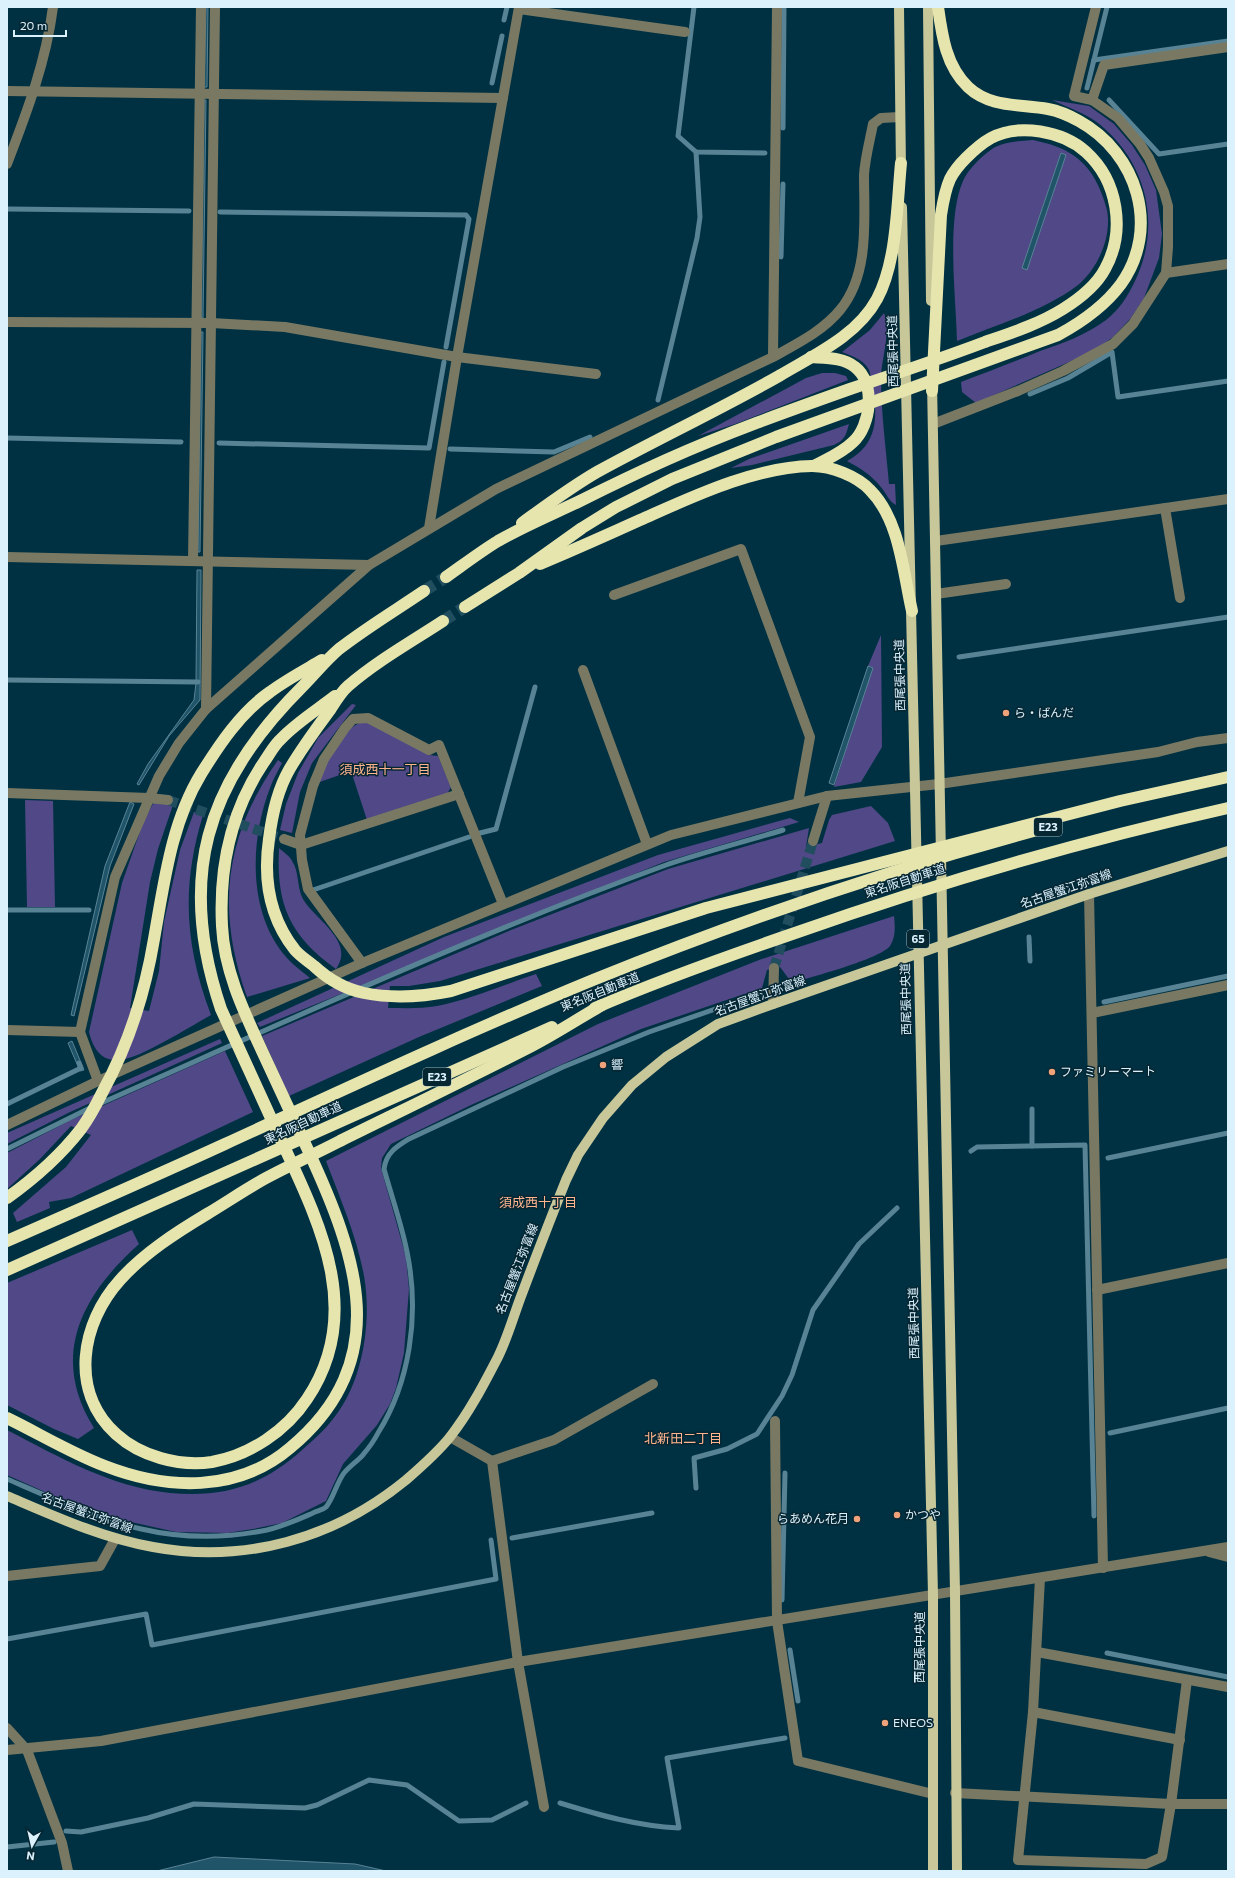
<svg xmlns="http://www.w3.org/2000/svg" width="1235" height="1878" font-family="Commissioner,'Noto Sans JP',sans-serif">
  <style>
    .green { fill: #504887 }
    .water { fill: #205469; stroke: #588395 }
    .lines { fill: none; stroke-linecap: round; stroke-linejoin: round }
    .stream { stroke: #588395; stroke-width: 5 }
    .minor-tunnel { stroke: #214e5e; stroke-width: 10; stroke-dasharray: 10 5; stroke-linecap: butt }
    .highway-tunnel { stroke: #214e5e; stroke-width: 12; stroke-dasharray: 12 6; stroke-linecap: butt }
    .minor { stroke: #797963; stroke-width: 10 }
    .major { stroke: #c7c799; stroke-width: 10 }
    .highway { stroke: #e6e5ae; stroke-width: 12 }
    .poi-dot { fill: #f0a27a; stroke: #062632; stroke-width: 1.5 }
    .labels { text-anchor: middle; stroke-width: 3; stroke-linejoin: round; paint-order: stroke }
    .shield { fill: #062632; stroke: #9bb5c0; stroke-width: 1 }
    .shield-label { font-size: 11px; font-weight: bold; fill: #dbf2fd }
    .street-label { font-size: 12px; fill: #dbf2fd; stroke: #062632 }
    .poi-label { font-size: 12px; fill: #dbf2fd; stroke: #062632; text-anchor: start }
    .neighbourhood-label { font-size: 13px; fill: #ffb58f; stroke: #062632 }
  </style>
  <rect width="100%" height="100%" fill="#003142"/>
  <!-- green -->
  <g class="green">
    <path d="M1052,100L1089,106L1114,124L1132,145L1145,165L1156,190L1162,234L1159,258L1144,298L1131,318L1113,337L1094,351L976,403L962,392L961,382C987,372 1014,362 1040,351C1063,343 1086,335 1106,320C1119,310 1128,296 1135,281C1162,225 1147,162 1098,123C1085,113 1067,107 1052,100Z"/>
    <path d="M1033,140C1067,147 1088,159 1101,192C1104,200 1108,210 1108,219C1109,243 1096,270 1078,285C1044,311 996,325 957,341C956,298 946,219 963,181C968,169 982,156 992,149C1003,142 1020,141 1033,140Z"/>
    <path d="M884,313C891,333 882,356 881,377C881,413 886,448 889,484H895L896,505C888,501 886,492 880,486C871,475 860,468 847,461C877,445 878,419 873,389C871,383 871,373 868,368C862,359 852,356 842,352L870,330Z"/>
    <polygon points="822,373 835,373 846,376 848,380 735,424 698,436 806,378"/>
    <path d="M849,424C846,435 845,440 834,445L752,465L731,468L749,459Z"/>
    <polygon points="881,635 882,747 861,782 834,787 872,668 868,666"/>
    <polygon points="352,704 356,705 312,763 300,792 292,833 280,830 286,804 298,773 318,738"/>
    <path d="M360,723H369L429,755L438,756L451,787L447,794L367,820L351,771L317,783C326,765 340,730 360,723Z"/>
    <path d="M278,760L282,763C278,771 273,779 270,788C250,840 247,913 287,958C294,966 303,972 310,978L247,997C216,910 224,837 278,760Z"/>
    <polygon points="25,800 53,801 55,907 27,907"/>
    <path d="M154,802L173,805L158,849L150,882L130,1008L149,1011L159,971L164,922L180,850L194,812L203,815C181,887 185,946 211,1015C191,1026 139,1059 120,1060C101,1062 93,1048 89,1032L122,883L144,820Z"/>
    <path d="M871,806L888,823L895,841L440,981L409,986H390L388,1008C404,1008 421,1009 437,1006C471,999 503,985 536,974L542,986L419,1037L289,1096L262,1036L511,930L668,869L809,828L806,847L822,843L829,820L832,815Z"/>
    <polygon points="790,818 799,822 664,862 260,1027 257,1023 444,937 658,855"/>
    <path d="M279,848C283,852 290,856 292,861C299,871 297,886 302,897C311,917 357,941 336,969C290,936 276,905 279,848Z"/>
    <path d="M894,916C895,926 896,937 890,946C880,959 811,977 792,983L780,967L767,970L762,988L641,1029L471,1105L391,1144L382,1158L381,1168L406,1257L409,1289L404,1353L396,1388L390,1404L377,1425L343,1464L326,1501L282,1523L253,1529L227,1533L176,1532L113,1518L83,1509L7,1475V1430C59,1457 111,1487 170,1493C223,1498 262,1486 302,1450C313,1440 324,1431 333,1419C363,1382 372,1322 364,1276C357,1237 340,1198 326,1161L598,1024L759,960Z"/>
    <polygon points="220,1039 222,1043 68,1113 7,1144 7,1133"/>
    <polygon points="225,1051 253,1112 71,1198 49,1202 50,1208 17,1222 13,1213 66,1167 91,1135 71,1126 40,1159 7,1189 7,1153 71,1120"/>
    <path d="M132,1230L139,1244C82,1295 49,1356 94,1428L78,1439L54,1429L7,1405V1283Z"/>
  </g>
  <!-- water -->
  <g class="water">
    <polygon points="206,7 208,7 207,87 204,87"/>
    <polygon points="204,100 206,100 203,318 201,318"/>
    <polygon points="1061,153 1066,155 1027,270 1022,268"/>
    <polygon points="201,332 203,332 200,552 198,552"/>
    <polygon points="197,570 201,570 200,700 169,736 139,785 137,784 148,764 194,700 196,683"/>
    <polygon points="868,666 873,668 834,785 829,783"/>
    <polygon points="130,802 134,804 110,866 74,1016 71,1015 105,866"/>
    <polygon points="72,1041 84,1070 80,1071 68,1043"/>
    <polygon points="214,1857 355,1864 386,1871 157,1871"/>
  </g>
  <g class="lines">
    <!-- stream -->
    <g class="stream">
      <polyline points="694,7 678,136 696,152 765,153"/>
      <polyline points="504,20 507,7"/>
      <polyline points="1094,60 1228,41"/>
      <polyline points="492,83 502,36"/>
      <polyline points="1087,88 1107,7"/>
      <polyline points="1109,100 1159,154 1228,144"/>
      <polyline points="783,128 784,7"/>
      <polyline points="7,209 189,211"/>
      <polyline points="220,212 466,215 469,219 446,347"/>
      <polyline points="781,257 783,184"/>
      <polyline points="1030,394 1068,378 1112,352 1118,397 1228,381"/>
      <polyline points="658,400 697,238 700,217 696,152"/>
      <polyline points="7,438 181,442"/>
      <polyline points="219,443 429,448 444,362"/>
      <polyline points="450,449 554,452 590,437"/>
      <polyline points="959,657 1228,617"/>
      <polyline points="7,680 198,682"/>
      <polyline points="480,833 496,829 535,687"/>
      <polyline points="313,890 469,837"/>
      <polyline points="7,910 89,910"/>
      <polyline points="1029,937 1030,961"/>
      <polyline points="1104,1002 1228,976"/>
      <polyline points="7,1104 79,1069 81,1068 79,1063"/>
      <path d="M99,1104C287,1021 473,935 666,865C704,852 744,842 783,830"/>
      <polyline points="1032,1146 1032,1109"/>
      <polyline points="7,1149 92,1107"/>
      <polyline points="971,1151 977,1147 1085,1145 1094,1516"/>
      <polyline points="1108,1158 1228,1133"/>
      <polyline points="1110,1433 1228,1408"/>
      <path d="M7,1479C98,1518 165,1551 267,1530C284,1526 297,1520 313,1513C316,1511 323,1510 326,1507C333,1499 337,1482 344,1473C349,1467 356,1462 362,1456C368,1449 374,1441 378,1433C410,1382 419,1316 408,1257C403,1228 392,1198 384,1169C386,1153 396,1147 409,1139L563,1067L649,1032L724,1006"/>
      <polyline points="696,1488 694,1458 727,1449 757,1434 782,1396 792,1375 813,1310 859,1244 897,1208"/>
      <polyline points="512,1538 652,1513"/>
      <polyline points="782,1600 785,1473"/>
      <polyline points="7,1639 146,1614 152,1645 496,1579 491,1540"/>
      <polyline points="790,1650 798,1701"/>
      <polyline points="1107,1653 1228,1677"/>
      <path d="M560,1803C599,1815 637,1826 679,1828L667,1758L785,1738"/>
      <polyline points="66,1831 81,1832 148,1818 194,1804 305,1808 317,1805 369,1780 407,1785 459,1821 492,1820 526,1803"/>
      <polyline points="7,1847 54,1842"/>
    </g>
    <!-- minor-tunnel -->
    <g class="minor-tunnel">
      <polyline points="168,800 284,839"/>
      <polyline points="774,968 813,841"/>
    </g>
    <!-- highway-tunnel -->
    <g class="highway-tunnel">
      <polyline points="424,591 446,577"/>
      <polyline points="443,621 465,607"/>
    </g>
    <!-- minor -->
    <g class="minor">
      <polyline points="519,9 685,32"/>
      <polyline points="7,91 503,98"/>
      <polyline points="1092,100 1104,65 1228,47"/>
      <path d="M7,164C27,112 46,62 53,7"/>
      <polyline points="1166,273 1228,264"/>
      <polyline points="7,322 211,323 285,327 457,357 596,374"/>
      <polyline points="773,357 777,7"/>
      <polyline points="933,424 1018,391 1063,371 1113,344 1133,324 1166,273 1168,247 1168,206 1164,192 1149,158 1140,144 1118,118 1092,100 1074,96 1096,7"/>
      <polyline points="1165,508 1180,598"/>
      <polyline points="429,528 457,357 519,7"/>
      <polyline points="936,541 1228,499"/>
      <polyline points="7,557 369,565"/>
      <polyline points="193,561 201,7"/>
      <polyline points="936,594 1006,584"/>
      <polyline points="614,595 741,549 810,737 798,803"/>
      <polyline points="583,670 647,844"/>
      <path d="M206,709L369,565L496,489L773,357C796,344 823,331 840,310C870,274 864,219 864,175C865,158 870,140 873,124L881,118L900,117"/>
      <polyline points="7,793 149,798 168,800"/>
      <polyline points="284,839 301,845 459,794"/>
      <polyline points="813,841 827,796"/>
      <polyline points="1089,894 1103,1568"/>
      <polyline points="362,963 308,889 302,860 300,835 313,786 324,759 345,728 353,719 368,718 429,750 439,745 503,904"/>
      <polyline points="773,1004 774,968"/>
      <polyline points="1092,1013 1228,985"/>
      <polyline points="7,1030 80,1032 98,1081"/>
      <polyline points="80,1032 115,877 159,776 179,743 206,709 215,7"/>
      <polyline points="7,1125 98,1081 362,963 671,835 827,796 939,784 1158,752 1197,742 1228,738"/>
      <polyline points="1097,1290 1228,1263"/>
      <polyline points="775,1421 777,1621 798,1761 933,1794"/>
      <polyline points="450,1437 492,1461 518,1662 544,1807"/>
      <polyline points="492,1461 554,1440 653,1384"/>
      <polyline points="1209,1552 1228,1557"/>
      <polyline points="7,1576 100,1566 115,1539"/>
      <polyline points="1040,1578 1033,1712 1018,1860 1146,1864 1162,1857 1171,1804 1187,1680"/>
      <polyline points="1037,1652 1228,1687"/>
      <polyline points="1033,1712 1180,1740"/>
      <polyline points="7,1728 27,1750 62,1843 68,1871"/>
      <polyline points="7,1750 101,1741 518,1662 1228,1547"/>
      <polyline points="955,1793 1171,1804 1228,1804"/>
    </g>
    <!-- major -->
    <g class="major">
      <polyline points="899,7 901,169"/>
      <polyline points="928,7 931,301"/>
      <polyline points="902,207 933,1595 933,1871"/>
      <polyline points="932,383 955,1592 957,1871"/>
      <path d="M7,1496C54,1516 102,1538 153,1547C244,1564 334,1539 406,1480C421,1467 438,1452 450,1437C469,1413 484,1384 498,1357C507,1339 513,1318 520,1299C535,1259 550,1220 566,1180L578,1155L603,1118L632,1085L666,1057L718,1024L773,1004L1089,894L1228,851"/>
    </g>
    <!-- highway -->
    <g class="highway">
      <path d="M811,357C825,358 843,357 855,367C876,383 871,426 853,442C842,453 827,459 814,466"/>
      <path d="M522,523C547,505 571,487 597,472C657,439 719,410 779,376C814,355 857,336 877,299C897,262 897,204 901,163"/>
      <path d="M540,564C573,550 607,535 640,520C692,497 754,467 812,466C831,466 857,476 870,490C900,520 903,572 912,611"/>
      <path d="M446,577C463,565 480,552 498,541C524,526 553,514 580,501C608,487 637,473 666,460C726,433 788,411 850,389C895,374 940,359 985,342C1011,333 1039,324 1063,309C1079,299 1096,286 1105,269C1126,231 1118,181 1086,152C1063,131 1019,123 991,138C982,143 974,150 966,158C960,164 954,171 950,179C945,190 943,202 941,215L932,391"/>
      <path d="M424,591C396,610 366,628 339,649C326,660 314,675 301,688C205,784 177,879 221,1009C241,1053 261,1097 281,1140C320,1224 365,1313 307,1399C286,1431 250,1455 212,1462C179,1467 140,1456 116,1434C69,1391 81,1323 120,1280C144,1253 177,1232 207,1214C227,1202 246,1189 266,1178C290,1165 315,1154 340,1141C403,1110 467,1079 530,1047C555,1034 578,1019 602,1005"/>
      <path d="M465,607L519,573L582,528L616,507L672,479L776,437L1058,335C1082,322 1104,307 1121,284C1161,228 1137,153 1079,121C1070,116 1059,111 1048,109C1021,104 990,108 968,87C946,66 942,36 938,7"/>
      <path d="M443,621C411,642 377,661 348,686C341,692 335,702 330,710C316,729 301,749 289,770C277,791 272,815 269,839C263,880 269,917 295,950C300,956 308,961 314,966C328,979 345,989 364,993C394,999 421,997 451,991L706,908L1120,801L1228,777"/>
      <path d="M595,1008C660,980 728,956 795,933C937,883 1081,841 1228,808"/>
      <path d="M7,1198C35,1178 60,1156 81,1129C89,1118 96,1105 102,1093C129,1044 145,993 154,939C164,884 171,823 201,774C219,745 241,712 270,692C286,680 305,670 322,660"/>
      <path d="M7,1241C80,1209 153,1177 225,1144C347,1088 469,1031 593,980C744,919 899,866 1056,825"/>
      <polyline points="7,1270 552,1027"/>
      <path d="M7,1418C40,1434 71,1453 105,1466C167,1490 237,1493 290,1448C395,1361 357,1256 308,1150C293,1117 277,1084 262,1051C244,1012 224,970 222,926C219,867 231,811 264,762C269,755 274,745 281,739C296,723 317,710 335,696"/>
    </g>
  </g>
  <!-- markers -->
  <g class="poi-dot">
    <circle cx="1006" cy="713" r="4"/>
    <circle cx="603" cy="1065" r="4"/>
    <circle cx="1052" cy="1072" r="4"/>
    <circle cx="897" cy="1515" r="4"/>
    <circle cx="857" cy="1519" r="4"/>
    <circle cx="885" cy="1723" r="4"/>
  </g>
  <g class="labels">
    <!-- shield labels -->
    <g class="shield">
      <rect x="1034" y="818" width="28" height="18" rx="3"/>
      <rect x="907" y="930" width="22" height="18" rx="3"/>
      <rect x="423" y="1068" width="28" height="18" rx="3"/>
    </g>
    <g class="shield-label">
      <text x="1048" y="831">E23</text>
      <text x="918" y="943">65</text>
      <text x="437" y="1081">E23</text>
    </g>
    <!-- street labels -->
    <g class="street-label">
      <text transform="translate(893 351) rotate(-91)" y="4">西尾張中央道</text>
      <text transform="translate(900 675) rotate(-91)" y="4">西尾張中央道</text>
      <text transform="translate(905 881) rotate(-18)" y="4">東名阪自動車道</text>
      <text transform="translate(1066 889) rotate(-19)" y="4">名古屋蟹江弥富線</text>
      <text transform="translate(600 992) rotate(-22)" y="4">東名阪自動車道</text>
      <text transform="translate(760 996) rotate(-20)" y="4">名古屋蟹江弥富線</text>
      <text transform="translate(906 999) rotate(-91)" y="4">西尾張中央道</text>
      <text transform="translate(303 1123) rotate(-25)" y="4">東名阪自動車道</text>
      <text transform="translate(517 1269) rotate(-69)" y="4">名古屋蟹江弥富線</text>
      <text transform="translate(914 1323) rotate(-91)" y="4">西尾張中央道</text>
      <text transform="translate(87 1513) rotate(20)" y="4">名古屋蟹江弥富線</text>
      <text transform="translate(920 1647) rotate(-90)" y="4">西尾張中央道</text>
    </g>
    <!-- poi labels -->
    <g class="poi-label">
      <text x="1014" y="717">ら・ばんだ</text>
      <text x="611" y="1069">響</text>
      <text x="1060" y="1076">ファミリーマート</text>
      <text x="905" y="1519">かつや</text>
      <text x="849" y="1523" text-anchor="end">らあめん花月</text>
      <text x="893" y="1727">ENEOS</text>
    </g>
    <!-- neighbourhood labels -->
    <g class="neighbourhood-label">
      <text x="385" y="774">須成西十一丁目</text>
      <text x="538" y="1207">須成西十丁目</text>
      <text x="683" y="1443">北新田二丁目</text>
    </g>
  </g>
  <!-- border -->
  <rect width="1235" height="1878" fill="none" stroke="#dbf2fd" stroke-width="16"/>
  <!-- north arrow -->
  <g transform="translate(32 1846) rotate(188)" stroke="#062632" stroke-width="3" paint-order="stroke">
  <path d="M0-3L7 15L0 10L-7 15Z" fill="#dbf2fd"/>
  <text y="-6" font-size="11" font-weight="bold" text-anchor="middle" fill="#dbf2fd">N</text>
  </g>
  <!-- scale -->
  <path d="M14 30v6h52v-6" fill="none" stroke="#dbf2fd" stroke-width="2"/>
  <text x="20" y="30" font-size="12" fill="#dbf2fd" stroke="#062632" stroke-width="3" paint-order="stroke">20 m</text>
</svg>
